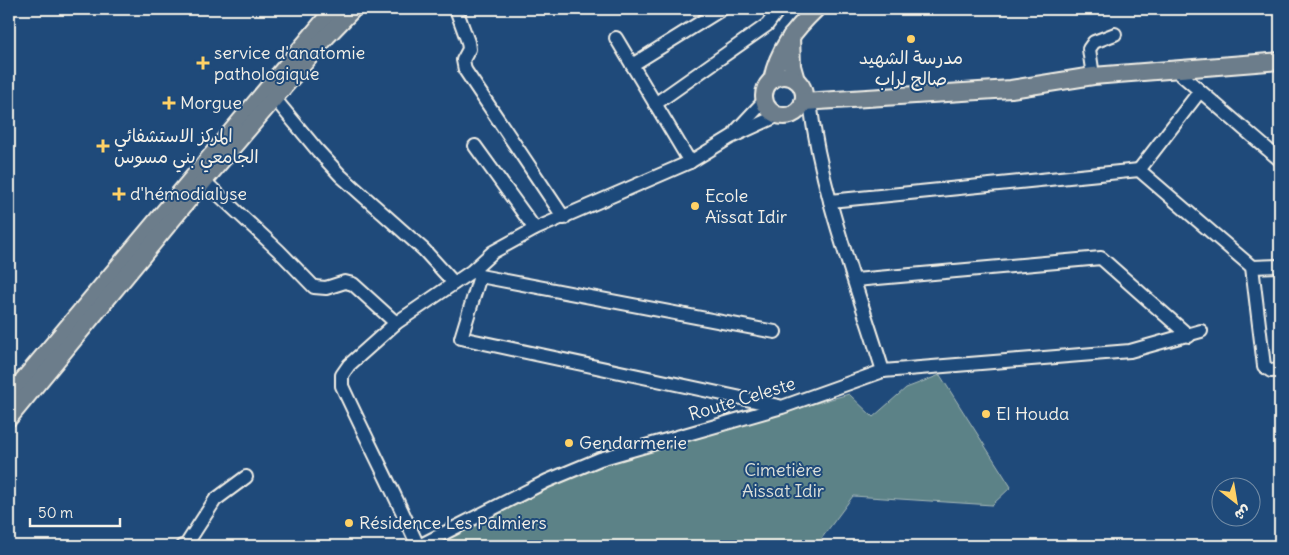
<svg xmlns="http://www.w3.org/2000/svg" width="1289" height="555" font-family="Delius,'Playpen Sans Arabic',sans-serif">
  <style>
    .green { fill: #5c8287; stroke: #a8bab8 }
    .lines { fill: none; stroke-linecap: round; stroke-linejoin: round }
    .minor-casing { stroke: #f4f1e8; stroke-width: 16 }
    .major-casing { stroke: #f4f1e8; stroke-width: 20 }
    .minor { stroke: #1f4a7a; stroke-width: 12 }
    .major { stroke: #6c7d8b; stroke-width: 16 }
    .poi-dot { fill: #ffd166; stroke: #1f4a7a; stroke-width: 2 }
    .labels { text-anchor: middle; stroke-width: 4; stroke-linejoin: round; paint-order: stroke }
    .poi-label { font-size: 18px; fill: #f4f1e8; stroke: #1f4a7a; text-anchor: start }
    .street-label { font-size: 18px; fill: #f4f1e8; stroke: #1f4a7a }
    .park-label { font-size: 18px; fill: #dde0d9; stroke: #1f4a7a }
  </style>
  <rect width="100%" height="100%" fill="#1f4a7a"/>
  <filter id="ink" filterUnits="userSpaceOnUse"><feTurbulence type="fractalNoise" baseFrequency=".02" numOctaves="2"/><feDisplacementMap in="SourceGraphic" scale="10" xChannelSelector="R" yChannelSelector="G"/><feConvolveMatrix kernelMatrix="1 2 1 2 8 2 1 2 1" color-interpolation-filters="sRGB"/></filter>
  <g filter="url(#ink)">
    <!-- green -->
    <polygon class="green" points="940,375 1011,487 992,505 853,496 816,546 453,546 448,537 597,464 849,394 873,417 906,388"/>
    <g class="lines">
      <!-- minor casing -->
      <g class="minor-casing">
        <g id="minor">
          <polyline points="456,9 468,42 469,49 463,60 465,70 564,218"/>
          <polyline points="616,38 690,162"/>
          <polyline points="632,65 722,9"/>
          <polyline points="1177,71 1280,160"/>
          <polyline points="1093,76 1089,49 1094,42 1115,34"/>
          <polyline points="275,99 318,151 341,176 424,250 454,283"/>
          <path d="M810,102C821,194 856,283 883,371"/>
          <polyline points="655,104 767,25 779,9"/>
          <polyline points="736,131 765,100"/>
          <polyline points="475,146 535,229"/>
          <polyline points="1139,170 1200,91"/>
          <polyline points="204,181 279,251 314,287 326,288 345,282 353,284 396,323"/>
          <polyline points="830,201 1139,170 1252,267 1264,366 1271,371 1280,370"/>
          <polyline points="1252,267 1280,266"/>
          <polyline points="474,272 480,276 775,332"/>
          <polyline points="480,276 461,338 779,406"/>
          <polyline points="855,280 1101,258 1189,336"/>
          <polyline points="182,546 186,545 215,500 246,477"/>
          <path d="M418,546C394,492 367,440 342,386V375L349,365L396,323L472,271L493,252L535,229L690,162L731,137L779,115"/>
          <polyline points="419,546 547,481 600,459 782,407 883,371 1130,351 1201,331"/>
        </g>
      </g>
      <!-- major casing -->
      <g class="major-casing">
        <g id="major">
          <polyline points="791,36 792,66 796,80"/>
          <circle cx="784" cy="96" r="20"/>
          <path d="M772,80C778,50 794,30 816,9"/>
          <polyline points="803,102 1011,89 1093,76 1280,61"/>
          <polyline points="9,397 334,9"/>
          <polyline points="9,418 204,181 327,36 353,9"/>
        </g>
      </g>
      <!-- minor -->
      <use href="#minor" class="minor"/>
      <!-- major -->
      <use href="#major" class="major"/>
    </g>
  </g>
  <!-- markers -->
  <g class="poi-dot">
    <circle cx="911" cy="39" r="5"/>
    <path d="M200.5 55.5h5v5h5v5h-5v5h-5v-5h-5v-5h5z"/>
    <path d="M166.5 95.5h5v5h5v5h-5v5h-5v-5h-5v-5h5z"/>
    <path d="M100.5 138.5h5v5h5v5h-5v5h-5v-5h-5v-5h5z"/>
    <path d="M116.5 186.5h5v5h5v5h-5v5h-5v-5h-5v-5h5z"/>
    <circle cx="695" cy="206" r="5"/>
    <circle cx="986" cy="414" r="5"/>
    <circle cx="569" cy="443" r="5"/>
    <circle cx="349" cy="523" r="5"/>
  </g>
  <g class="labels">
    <!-- poi labels -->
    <g class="poi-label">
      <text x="214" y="59">service d'anatomie<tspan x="214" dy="21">pathologique</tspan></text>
      <text x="911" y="64" text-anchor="middle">مدرسة الشهيد<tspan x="911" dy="21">صالح لراب</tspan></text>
      <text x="180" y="109">Morgue</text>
      <text x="114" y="142">المركز الاستشفائي<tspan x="114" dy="21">الجامعي بني مسوس</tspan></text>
      <text x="130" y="200">d'hémodialyse</text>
      <text x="705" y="202">Ecole<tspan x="705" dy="21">Aïssat Idir</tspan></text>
      <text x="996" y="420">El Houda</text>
      <text x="579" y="449">Gendarmerie</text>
      <text x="359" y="529">Résidence Les Palmiers</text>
    </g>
    <!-- street labels -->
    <g class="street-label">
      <text transform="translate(742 399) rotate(-17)" y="6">Route Celeste</text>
    </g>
    <!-- park labels -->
    <g class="park-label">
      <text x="783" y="476">Cimetière<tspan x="783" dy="21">Aissat Idir</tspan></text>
    </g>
  </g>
  <!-- margin -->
  <rect width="1289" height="555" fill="none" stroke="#1f4a7a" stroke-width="30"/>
  <rect x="15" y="15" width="1259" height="525" fill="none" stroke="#f4f1e8" stroke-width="2" filter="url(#ink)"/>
  <!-- north arrow -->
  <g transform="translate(1236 502) rotate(149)"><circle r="24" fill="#1f4a7a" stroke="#748da6"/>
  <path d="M0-4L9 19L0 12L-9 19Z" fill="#ffd166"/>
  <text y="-8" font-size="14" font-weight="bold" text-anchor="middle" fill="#f4f1e8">ش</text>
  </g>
  <!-- scale -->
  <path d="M30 518v8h90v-8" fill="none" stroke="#f4f1e8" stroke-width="2.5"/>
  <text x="38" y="518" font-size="15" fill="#f4f1e8" stroke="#1f4a7a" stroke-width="4" paint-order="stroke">50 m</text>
</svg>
